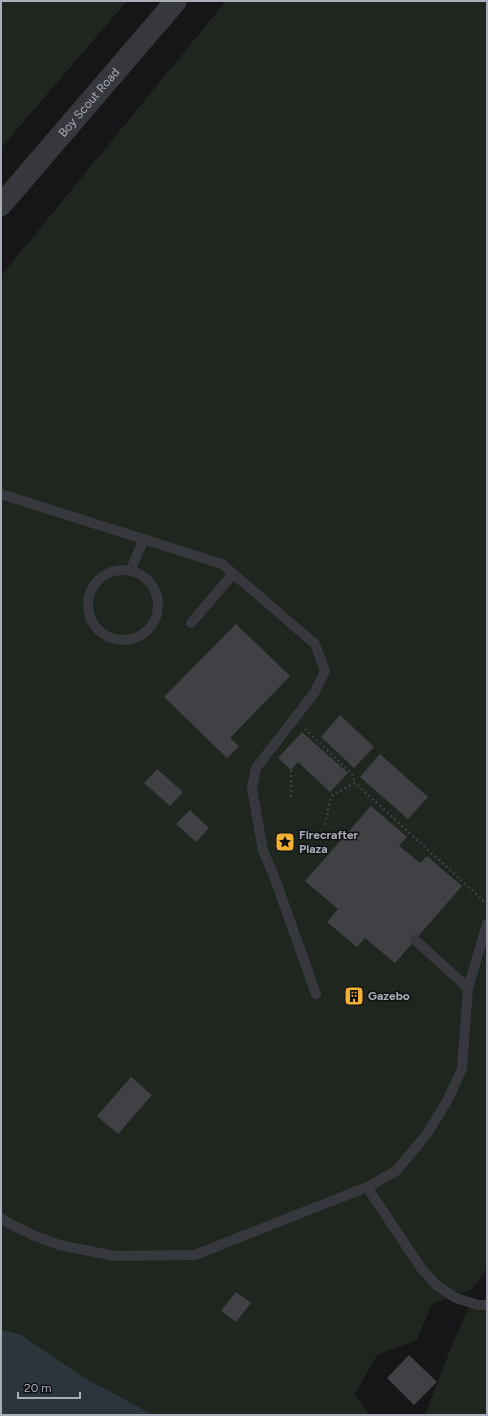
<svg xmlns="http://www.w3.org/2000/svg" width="488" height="1416" font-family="Figtree,sans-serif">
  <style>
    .green { fill: #1e261f }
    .water { fill: #2c353c }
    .building { fill: #404145 }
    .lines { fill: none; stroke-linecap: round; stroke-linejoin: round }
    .path { stroke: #3d3f44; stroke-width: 2.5; stroke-dasharray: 2 3; stroke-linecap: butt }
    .service { stroke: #37383d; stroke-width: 10 }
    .tertiary { stroke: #37383d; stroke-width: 22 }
    .labels { text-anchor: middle; stroke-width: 3; stroke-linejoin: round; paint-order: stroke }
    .street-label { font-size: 12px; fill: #a8adb8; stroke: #111113 }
    .poi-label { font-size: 12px; font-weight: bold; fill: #a8adb8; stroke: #111113; text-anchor: start }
  </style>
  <rect width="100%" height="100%" fill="#161618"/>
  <!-- green -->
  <g class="green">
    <polygon points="1,1 127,1 1,148"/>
    <polygon points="226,1 487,1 487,1268 471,1290 432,1304 417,1340 378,1354 355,1394 369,1415 154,1415 83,1377 20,1334 1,1330 1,276"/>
    <polygon points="487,1307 487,1415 425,1415 454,1340 469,1308"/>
  </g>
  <!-- water -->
  <polygon class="water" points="1,1330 20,1334 83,1377 154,1415 1,1415"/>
  <!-- building -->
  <g class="building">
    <polygon points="236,624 290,676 230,738 239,746 227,758 164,697"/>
    <polygon points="340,715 374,747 354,768 321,737"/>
    <polygon points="302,732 348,773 330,792 298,762 291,770 278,758"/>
    <polygon points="380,754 428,797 408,819 360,777"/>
    <polygon points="157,769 183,792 170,806 144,783"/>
    <polygon points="371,806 407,837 399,846 420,863 427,856 462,886 395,963 365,938 357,947 327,922 338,909 305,881"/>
    <polygon points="190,810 209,828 196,842 176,824"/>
    <circle cx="354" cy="996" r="7"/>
    <polygon points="131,1077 152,1095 118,1134 97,1116"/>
    <polygon points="236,1292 251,1303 236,1322 221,1311"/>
    <polygon points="409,1355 437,1382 414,1405 387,1378"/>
  </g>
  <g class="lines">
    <!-- path -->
    <g class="path">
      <polyline points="305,729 352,774 355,783"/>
      <polyline points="291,797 291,770"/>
      <polyline points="325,825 331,796 355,783 487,904"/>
    </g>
    <!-- service -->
    <g class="service">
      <polyline points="1,494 222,564 315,644 325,671 315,692 256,768 252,788 263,851 274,876 316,994"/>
      <circle cx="123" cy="605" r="35"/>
      <polyline points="130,571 144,539"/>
      <polyline points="191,623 233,574"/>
      <polyline points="468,988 487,924"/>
      <polyline points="367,1187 421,1268 436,1285 456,1298 478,1305 487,1305"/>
      <polyline points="1,1218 8,1223 33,1235 59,1245 115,1256 195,1255 367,1187 396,1171 427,1134 447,1101 462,1069 468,988 415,940"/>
    </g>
    <!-- tertiary -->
    <path class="tertiary" id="s1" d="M1,205L176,1"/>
  </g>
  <!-- icons -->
  <defs>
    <g id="sight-square" transform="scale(1)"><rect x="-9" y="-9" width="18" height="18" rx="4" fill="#f2b134" stroke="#111113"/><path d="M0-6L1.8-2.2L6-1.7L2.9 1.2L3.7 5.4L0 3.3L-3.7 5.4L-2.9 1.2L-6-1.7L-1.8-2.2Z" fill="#111"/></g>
    <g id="building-square" transform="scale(1)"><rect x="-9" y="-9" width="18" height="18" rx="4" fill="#f2b134" stroke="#111113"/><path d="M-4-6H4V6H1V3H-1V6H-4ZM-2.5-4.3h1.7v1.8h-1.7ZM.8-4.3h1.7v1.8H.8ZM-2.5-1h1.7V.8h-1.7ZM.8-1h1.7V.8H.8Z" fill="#111"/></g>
  </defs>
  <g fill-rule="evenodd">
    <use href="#sight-square" x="285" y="842"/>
    <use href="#building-square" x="354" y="996"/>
  </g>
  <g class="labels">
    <!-- street labels -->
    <g class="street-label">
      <text dy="4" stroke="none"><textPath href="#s1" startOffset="135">Boy Scout Road</textPath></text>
    </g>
    <!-- poi labels -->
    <g class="poi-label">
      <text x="299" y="839">Firecrafter<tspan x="299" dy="14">Plaza</tspan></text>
      <text x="368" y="1000">Gazebo</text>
    </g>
  </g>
  <!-- border -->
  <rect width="488" height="1416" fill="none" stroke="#a8adb8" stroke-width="4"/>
  <!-- scale -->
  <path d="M18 1392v6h62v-6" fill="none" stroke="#a8adb8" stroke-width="2"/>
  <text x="24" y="1392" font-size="12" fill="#a8adb8" stroke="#111113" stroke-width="3" paint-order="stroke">20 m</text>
</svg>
